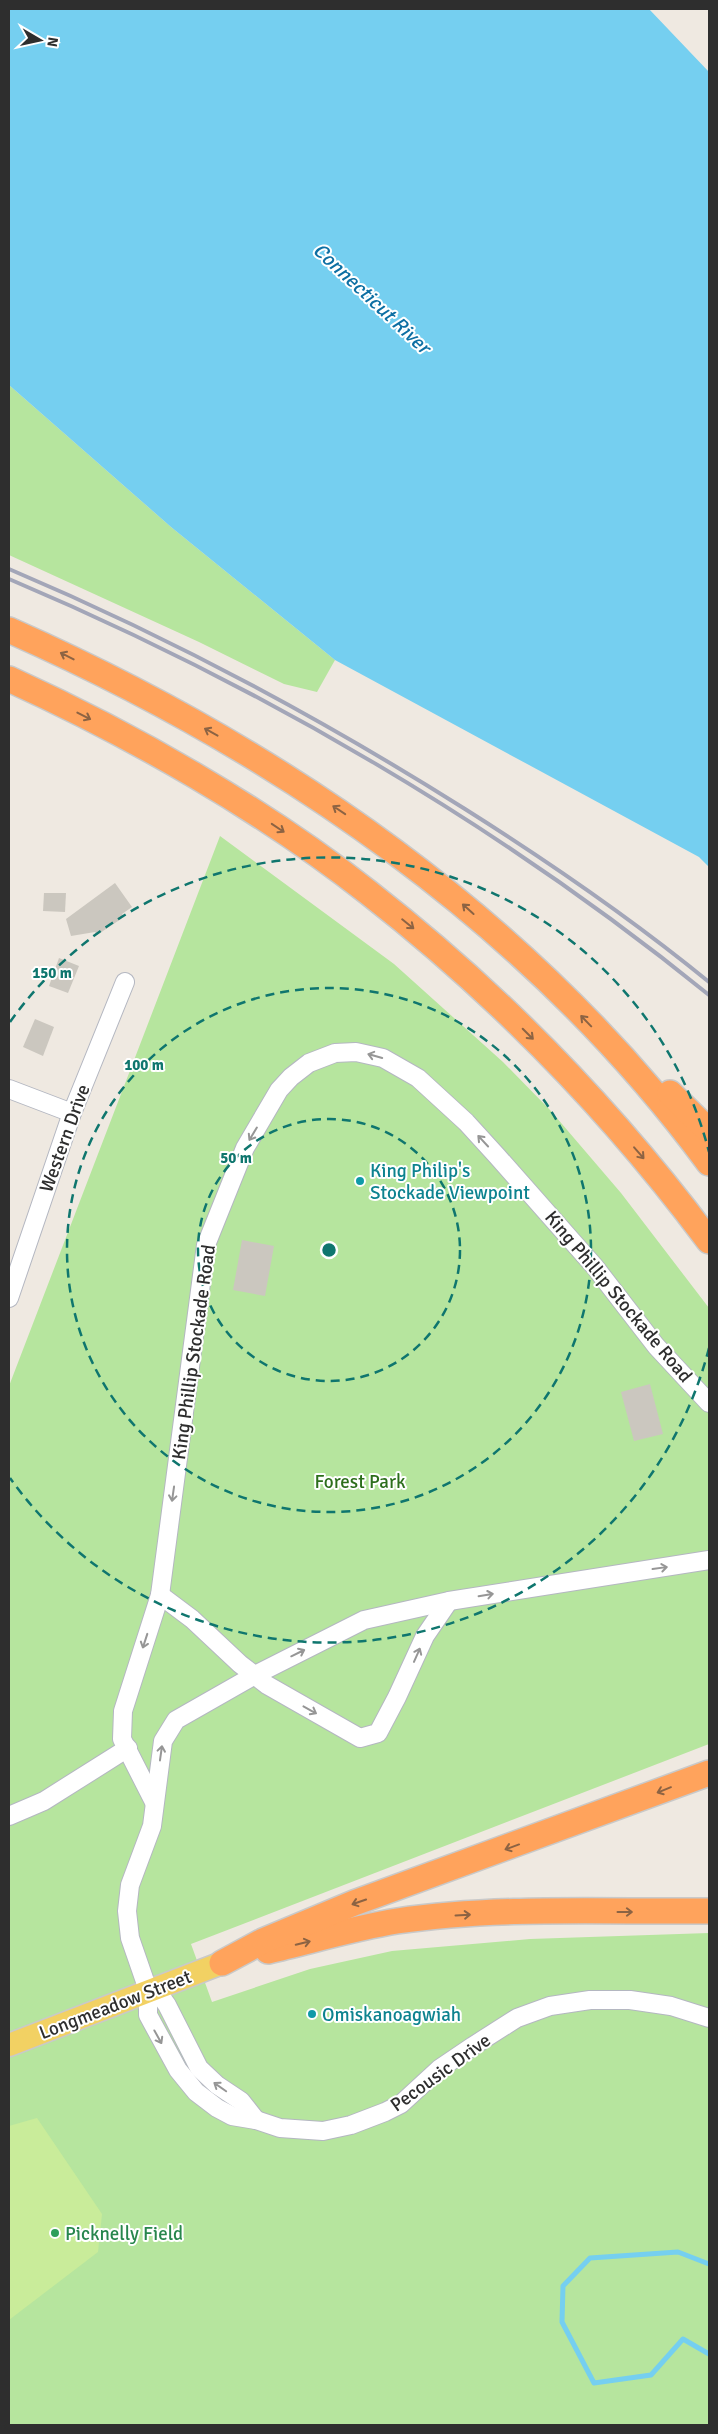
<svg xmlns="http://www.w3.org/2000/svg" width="718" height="2434" font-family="Signika,sans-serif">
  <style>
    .green { fill: #b6e59e }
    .pitch { fill: #c9ec9a }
    .water { fill: #75cff0 }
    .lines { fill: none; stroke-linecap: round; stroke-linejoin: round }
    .stream { stroke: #75cff0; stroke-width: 5 }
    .building { fill: #cbc7bf }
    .minor-casing { stroke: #b4b7c1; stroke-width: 20 }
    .major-casing { stroke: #c9c9c9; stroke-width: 25 }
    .highway-casing { stroke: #c9c9c9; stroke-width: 28 }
    .minor { stroke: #fff; stroke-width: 18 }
    .major { stroke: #f2d163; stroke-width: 22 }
    .highway { stroke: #ffa35c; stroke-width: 25 }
    .rail { stroke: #a3a6b8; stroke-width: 4 }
    .oneway { stroke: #8c6343 }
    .oneway2 { stroke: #969696 }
    .ring { fill: none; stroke: #0f766e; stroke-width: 2.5; stroke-dasharray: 9 6 }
    .culture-dot { fill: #0f9aa8; stroke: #fff; stroke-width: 2 }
    .leisure-dot { fill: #2e9e5b; stroke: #fff; stroke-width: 2 }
    .labels { text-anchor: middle; stroke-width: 4; stroke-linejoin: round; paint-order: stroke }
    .street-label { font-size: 19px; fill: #2e2e2e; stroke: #fff }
    .culture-label { font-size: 19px; fill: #0d838f; stroke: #fff; text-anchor: start }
    .park-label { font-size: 19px; fill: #2c6e1b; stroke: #fff }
    .leisure-label { font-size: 19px; fill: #27864d; stroke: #fff; text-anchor: start }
    .water-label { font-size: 20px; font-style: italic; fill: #0d6fa3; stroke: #fff }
    .centre { fill: #0f766e; stroke: #fff; stroke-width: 2.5 }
    .ring-label { font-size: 15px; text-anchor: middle; font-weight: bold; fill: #0f766e; stroke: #fff; stroke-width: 4; stroke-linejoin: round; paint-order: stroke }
  </style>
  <rect width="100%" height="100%" fill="#efe9e1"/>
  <!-- green -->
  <g class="green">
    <polygon points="9,385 171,527 335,660 317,692 284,684 199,642 9,555"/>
    <polygon points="220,836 394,964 503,1062 550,1110 621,1193 709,1308 709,1744 191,1944 212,2002 310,1969 392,1951 530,1939 709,1933 709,2425 9,2425 9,1386"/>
  </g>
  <!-- pitch -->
  <polygon class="pitch" points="37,2118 102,2214 98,2252 9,2320 9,2126"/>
  <!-- water -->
  <polygon class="water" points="9,9 649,9 709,72 709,867 699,857 335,660 171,527 9,385"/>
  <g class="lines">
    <!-- stream -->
    <polyline class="stream" points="709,2264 678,2252 590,2258 563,2286 562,2322 594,2383 651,2375 683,2339 709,2354"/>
  </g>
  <!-- building -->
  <g class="building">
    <polygon points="115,883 132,907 122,914 124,917 97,935 95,932 71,936 66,919"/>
    <polygon points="44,893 66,893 65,912 43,911"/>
    <polygon points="59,958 79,966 68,993 49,986"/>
    <polygon points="35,1019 54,1027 43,1056 23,1047"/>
    <polygon points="242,1240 274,1246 265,1296 233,1290"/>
    <polygon points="650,1384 663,1434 634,1441 621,1392"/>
  </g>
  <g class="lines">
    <!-- minor casing -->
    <g class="minor-casing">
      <g id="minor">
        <polyline points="9,1089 72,1113"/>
        <polyline points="9,1298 72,1113 125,982"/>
        <polyline points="709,1560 449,1601 364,1620 255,1675 176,1720 163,1741 152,1826 130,1885 127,1911 130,1938 148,1990 148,2015 178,2070 196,2092 217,2108 232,2116 256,2120 280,2128 323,2131 351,2125 385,2112 401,2104 439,2069 473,2046 517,2018 550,2006 590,2000 630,2000 671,2006 709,2018"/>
        <polyline points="160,1595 192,1619 240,1664 267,1685 360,1738 378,1733 397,1697 425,1636 449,1601"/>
        <polyline points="154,1802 122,1739 123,1711 160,1595 206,1245 245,1148 279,1090 291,1077 309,1063 335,1053 356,1052 383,1058 418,1078 466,1122 497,1156 595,1267 656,1346 709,1403"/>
        <polyline points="9,1816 44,1801 128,1748"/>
        <polyline points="148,1990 162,1998 167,2005 199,2068 217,2085 241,2101 256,2120"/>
      </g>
    </g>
    <!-- major casing -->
    <g class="major-casing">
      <polyline id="major" points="9,2045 222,1963"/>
    </g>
    <!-- highway casing -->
    <g class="highway-casing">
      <g id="highway">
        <path d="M9,630C280,750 532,923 709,1163"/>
        <path d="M9,679C132,735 262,809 369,893C497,993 612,1111 709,1241"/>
        <polyline points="670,1093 709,1131"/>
        <path d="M268,1951C311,1941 354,1928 397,1921C499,1906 607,1912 709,1911"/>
        <polyline points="222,1963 263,1941 354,1903 709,1773"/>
      </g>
    </g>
    <!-- minor -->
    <use href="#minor" class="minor"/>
    <!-- major -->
    <use href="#major" class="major"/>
    <!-- highway -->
    <use href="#highway" class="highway"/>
    <!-- rail -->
    <g class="rail">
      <path d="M9,569C167,636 319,717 465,809C549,862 632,919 709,982"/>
      <path d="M9,579C257,684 500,825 709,995"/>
    </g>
  </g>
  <!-- one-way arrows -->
  <defs><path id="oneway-shaft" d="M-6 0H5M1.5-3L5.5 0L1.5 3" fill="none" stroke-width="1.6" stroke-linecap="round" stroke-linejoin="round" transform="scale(1.25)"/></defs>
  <g class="oneway">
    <use href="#oneway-shaft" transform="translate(67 656) rotate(-153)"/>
    <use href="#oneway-shaft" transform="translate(84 716) rotate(27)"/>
    <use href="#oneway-shaft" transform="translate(211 732) rotate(-151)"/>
    <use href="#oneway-shaft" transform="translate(339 810) rotate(-146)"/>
    <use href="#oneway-shaft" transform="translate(278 828) rotate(34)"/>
    <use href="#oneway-shaft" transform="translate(468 909) rotate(-138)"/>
    <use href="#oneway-shaft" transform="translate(408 924) rotate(39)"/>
    <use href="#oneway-shaft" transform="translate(586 1021) rotate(-134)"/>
    <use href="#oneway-shaft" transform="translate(528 1034) rotate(45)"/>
    <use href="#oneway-shaft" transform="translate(639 1153) rotate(49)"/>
    <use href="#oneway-shaft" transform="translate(664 1790) rotate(158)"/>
    <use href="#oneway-shaft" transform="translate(512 1847) rotate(160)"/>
    <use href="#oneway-shaft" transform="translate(359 1902) rotate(161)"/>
    <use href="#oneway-shaft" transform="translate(625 1912)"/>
    <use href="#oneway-shaft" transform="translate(463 1915) rotate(-3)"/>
    <use href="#oneway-shaft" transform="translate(303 1943) rotate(-14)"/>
  </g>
  <g class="oneway2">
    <use href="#oneway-shaft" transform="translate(375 1056) rotate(-164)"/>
    <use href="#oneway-shaft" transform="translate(253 1134) rotate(121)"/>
    <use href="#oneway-shaft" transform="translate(483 1141) rotate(-133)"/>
    <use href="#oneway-shaft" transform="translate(173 1494) rotate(98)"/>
    <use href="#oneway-shaft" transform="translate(660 1568) rotate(-8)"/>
    <use href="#oneway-shaft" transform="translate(486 1595) rotate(-9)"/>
    <use href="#oneway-shaft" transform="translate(145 1641) rotate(108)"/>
    <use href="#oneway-shaft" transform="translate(298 1653) rotate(-26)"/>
    <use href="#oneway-shaft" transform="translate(417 1655) rotate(-66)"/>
    <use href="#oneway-shaft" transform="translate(310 1710) rotate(29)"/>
    <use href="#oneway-shaft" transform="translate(161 1753) rotate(-82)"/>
    <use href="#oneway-shaft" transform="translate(158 2037) rotate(61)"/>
    <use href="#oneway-shaft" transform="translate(220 2087) rotate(-145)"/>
  </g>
  <!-- distance rings -->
  <g class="ring">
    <circle cx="329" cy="1250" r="131"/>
    <circle cx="329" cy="1250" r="262"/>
    <path d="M709 1348A392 392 0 0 1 10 1478M10 1022A392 392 0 0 1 709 1152"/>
  </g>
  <!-- markers -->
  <g class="culture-dot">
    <circle cx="360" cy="1181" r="5"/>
    <circle cx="312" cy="2014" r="5"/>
  </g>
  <circle class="leisure-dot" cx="55" cy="2233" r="5"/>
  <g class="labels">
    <!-- street labels -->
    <g class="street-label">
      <text transform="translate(64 1138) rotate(-70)" y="7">Western Drive</text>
      <text transform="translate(619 1296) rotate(50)" y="7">King Phillip Stockade Road</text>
      <text transform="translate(193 1352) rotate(-82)" y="7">King Phillip Stockade Road</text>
      <text transform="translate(115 2004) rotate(-21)" y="7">Longmeadow Street</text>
      <text transform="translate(440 2072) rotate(-36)" y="7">Pecousic Drive</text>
    </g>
    <!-- culture labels -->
    <g class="culture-label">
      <text x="370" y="1177">King Philip's<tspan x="370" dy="22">Stockade Viewpoint</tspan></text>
      <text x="322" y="2021">Omiskanoagwiah</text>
    </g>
    <!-- park labels -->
    <g class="park-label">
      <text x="360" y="1488">Forest Park</text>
    </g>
    <!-- leisure labels -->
    <g class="leisure-label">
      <text x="65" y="2240">Picknelly Field</text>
    </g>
    <!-- water labels -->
    <g class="water-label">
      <text transform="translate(372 298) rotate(43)" y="7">Connecticut River</text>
    </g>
  </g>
  <circle cx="329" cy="1250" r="8" class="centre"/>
  <g class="ring-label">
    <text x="52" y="978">150 m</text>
    <text x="144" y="1070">100 m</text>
    <text x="236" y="1163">50 m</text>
  </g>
  <!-- border -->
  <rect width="718" height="2434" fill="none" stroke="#2e2e2e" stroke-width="20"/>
  <!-- north arrow -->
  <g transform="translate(40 40) rotate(99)" stroke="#ffffff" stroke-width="4" paint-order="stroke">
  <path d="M0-4L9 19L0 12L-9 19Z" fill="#2e2e2e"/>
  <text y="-8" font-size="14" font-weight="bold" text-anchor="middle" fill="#2e2e2e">N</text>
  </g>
</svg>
